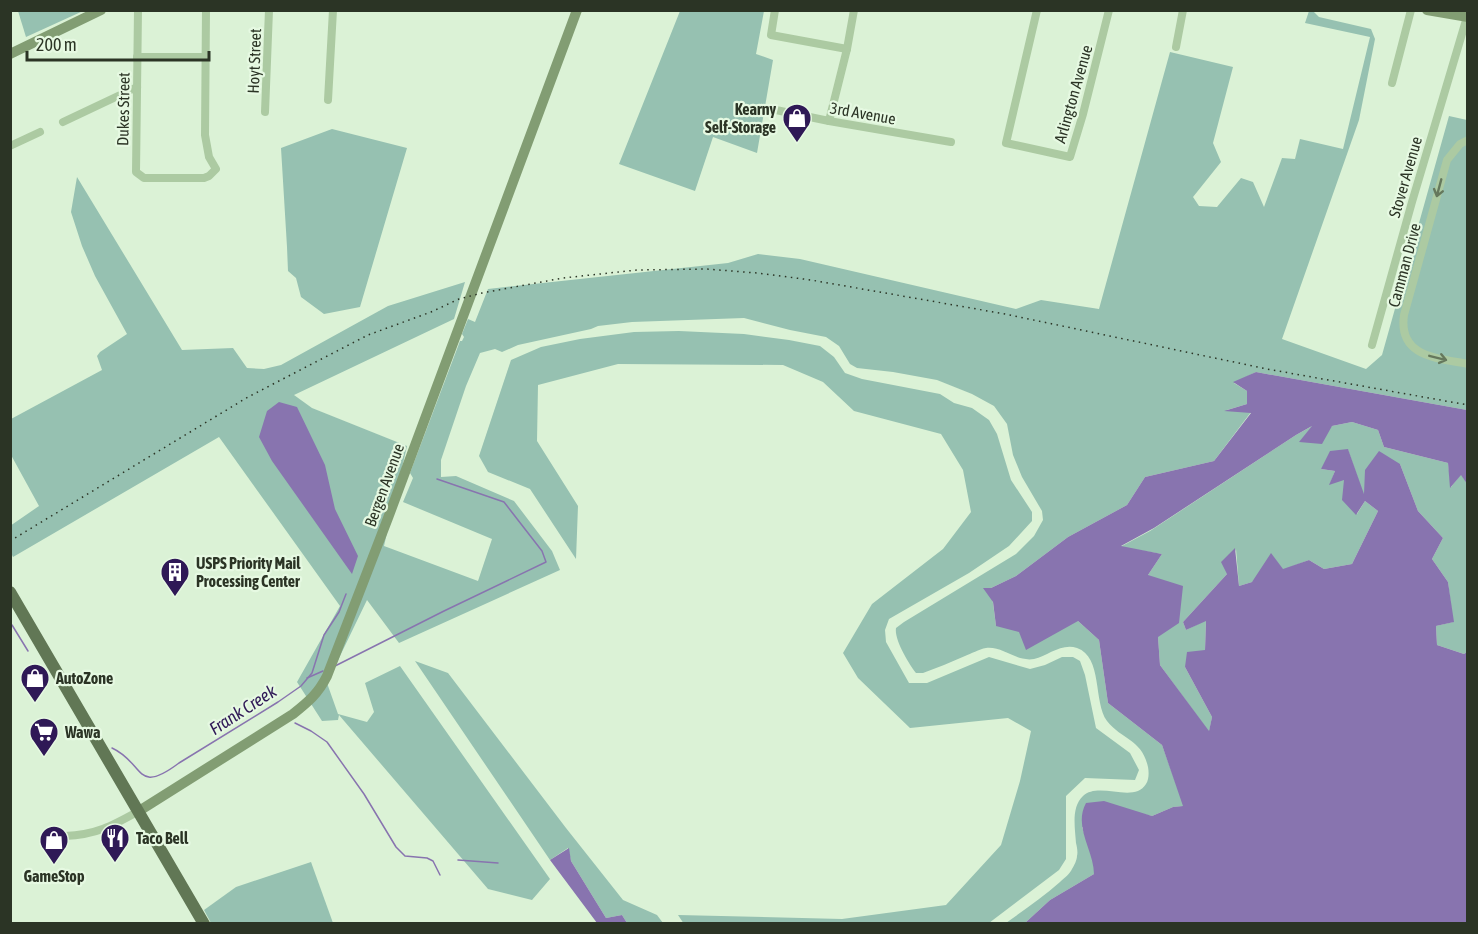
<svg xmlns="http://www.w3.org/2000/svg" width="1478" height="934" font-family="'Asap Condensed',sans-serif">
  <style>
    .green { fill: #96c1b1 }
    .water { fill: #8874af }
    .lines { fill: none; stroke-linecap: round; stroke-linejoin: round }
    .stream { stroke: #8874af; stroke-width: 1.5 }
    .street { stroke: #accaa2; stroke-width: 8 }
    .secondary { stroke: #829d73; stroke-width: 10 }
    .primary { stroke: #617755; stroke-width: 12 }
    .rail { stroke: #2b3425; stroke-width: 1.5; stroke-dasharray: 1.5 4.5; stroke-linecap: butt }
    .oneway { stroke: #65785d }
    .labels { text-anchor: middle; stroke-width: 4.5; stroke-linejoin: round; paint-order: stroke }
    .street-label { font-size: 16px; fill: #2b3425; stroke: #e6f9e2 }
    .poi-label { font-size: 16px; font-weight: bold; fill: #2b3425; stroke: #e6f9e2; text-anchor: start }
    .water-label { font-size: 18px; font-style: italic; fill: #2f1956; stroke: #e6f9e2 }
  </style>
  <rect width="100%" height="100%" fill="#dbf2d6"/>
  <!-- green -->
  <g class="green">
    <polygon points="18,11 18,10 83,11 26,37"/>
    <polygon points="680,11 764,11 756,54 773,60 757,153 713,137 695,191 619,164"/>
    <path d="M1309,11H1313L1319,17L1371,29L1375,39L1359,120L1282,339L1366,369L1382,355L1449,116L1467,120V410L1256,372L1234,383L1247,391V404L1227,410L1251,412L1214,461L1145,477L1127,505L1068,537L1016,576L991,588L996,626L1078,621L1099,640L1108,703L1162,745L1184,806L1173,807L1152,816L1138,813L1082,827L1094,862V874L1050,900L1025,923H1006C1024,910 1043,897 1060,882C1064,878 1070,874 1072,869C1074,866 1077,860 1077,856C1078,852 1077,847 1076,843C1075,828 1071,807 1083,796C1099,781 1134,804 1146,784C1149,780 1149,772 1148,767C1142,739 1122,740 1107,721C1093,702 1103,657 1077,648C1061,643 1048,656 1034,659C1016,662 1003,646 986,648C979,649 971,654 965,656C951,662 937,668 923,673H916C909,664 894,640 896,628L904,622L1016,554L1034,536L1043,520L1042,511L1022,477L1013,455L1007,424L994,406L972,394L937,380L893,372L857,368L850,364L839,346L826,337L790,330L744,318L632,322L598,326L591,329L518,345L502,352L495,349L480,353L466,386L441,460V477L456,476L514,501L552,551L560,570L399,643L367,600L327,683L338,714L367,722L374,712L365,683L400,666L550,879L532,900L488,889L339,715L338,720L322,721L297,682L340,606L219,437L13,557L11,553L10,526L39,506L11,455V419L102,370L97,356L100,352L127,334L95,276L82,246L71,212L77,177L182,350L233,348L247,368L264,369L281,365L388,306L465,282L454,319L294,395L312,408L407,446L384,546L478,581L492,539L403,502L413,478L410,473L460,341H462L464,337L462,334L468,319L475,322L488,289L728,263L758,254L800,259L1016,309L1041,300L1099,309L1170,52L1233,67L1213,143L1221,162L1193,197L1199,206L1217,207L1241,178L1253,182L1264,207L1282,158L1295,159L1300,139L1343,149L1370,37L1305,23Z"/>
    <polygon points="332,129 407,148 360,307 324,314 301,297 296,278 288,271 287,247 281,148"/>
    <polygon points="679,331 744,334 789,340 820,346 834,357 845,373 862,379 940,394 954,403 972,408 989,420 997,434 1011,480 1032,512 1032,521 1009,546 969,573 889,619 885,630 886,642 909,683 927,683 989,657 1030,669 1045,665 1062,657 1073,657 1080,661 1085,675 1096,728 1130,753 1139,770 1135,780 1085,778 1066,796 1066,859 1059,870 989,923 684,924 678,915 842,919 946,905 1001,845 1020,781 1031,731 1008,718 910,728 858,678 843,653 872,604 943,549 971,512 963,470 941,434 854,411 823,382 783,365 618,364 538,385 537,441 578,506 576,559 530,489 488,472 479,456 511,360 541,347 580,339 634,332"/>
    <polygon points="1352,422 1378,430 1384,447 1448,463 1451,487 1461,474 1467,484 1467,652 1464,654 1437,645 1436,626 1453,622 1448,582 1432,559 1443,538 1418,511 1400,464 1364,496 1348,450 1321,469 1335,471 1330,484 1344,479 1357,514 1365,501 1378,511 1352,564 1324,569 1309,560 1252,582 1239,586 1236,549 1227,574 1183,622 1186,630 1206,620 1205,651 1185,667 1212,717 1209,732 1160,665 1158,637 1148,575 1162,554 1120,547 1150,531 1296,435 1314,425 1300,442 1332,426"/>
    <polygon points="415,661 448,673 566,828 623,900 657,915 663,923 627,923 622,915 606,918 571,861 568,848 550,860"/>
    <polygon points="311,862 333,923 211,923 204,910 236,887"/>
  </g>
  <!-- water -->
  <g class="water">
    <path d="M1256,372L1467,410V484L1461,475L1450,488L1448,463L1384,447L1378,430L1352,422L1332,426L1322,444L1299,442L1312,426L1296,435L1154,528L1121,546L1162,554L1148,575L1183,586L1179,623L1158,637L1160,665L1209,731L1212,717L1185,667L1187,652L1205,650L1206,621L1186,630L1183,622L1227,574L1221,562L1235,548L1239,586L1252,582L1271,553L1283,569L1309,560L1324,569L1352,564L1378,511L1365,501L1356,515L1342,500L1344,480L1329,485L1335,471L1321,469L1330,451L1348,449L1364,494L1365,470L1379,451L1400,464L1418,511L1443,538L1432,559L1448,582L1454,622L1436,626L1437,645L1464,654L1467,652V923H1025L1050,900L1094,874C1094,850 1073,827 1086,803L1104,801L1152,816L1173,807L1183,806L1162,745L1108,703L1099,640L1078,621L1026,650L1019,632L996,626L993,602L983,588H991L1016,576L1068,537L1127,505L1145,477L1214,461L1251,413L1224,411L1247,404V391L1233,382Z"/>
    <polygon points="279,402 297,407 325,465 335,509 358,556 352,574 272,461 259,437 267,411"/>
    <polygon points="569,848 571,861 606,918 622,915 627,923 597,923 550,860"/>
  </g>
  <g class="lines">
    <!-- stream -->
    <g class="stream">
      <polyline points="12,625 28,651"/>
      <polyline points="335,666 444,611 546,562 542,551 504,502 437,479"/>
      <polyline points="307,678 323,671"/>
      <polyline points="295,723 311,731 327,742 364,794 396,847 405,856 427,858 433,861 440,875"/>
      <path d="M112,748C145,763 135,796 179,763L278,702L301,686L312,673L324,635L339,612L346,594"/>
      <polyline points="458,860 498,863"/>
    </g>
    <!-- street -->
    <g class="street">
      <polyline points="138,10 136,172 144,178 204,178 209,176 216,169 209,157 205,135 206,10"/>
      <polyline points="775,10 771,35 847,49"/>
      <polyline points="1037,10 1006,143 1070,157 1083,114 1109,10"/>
      <polyline points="1176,47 1183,10"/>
      <polyline points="137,57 206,57"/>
      <polyline points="1392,83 1411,10"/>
      <polyline points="328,100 333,10"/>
      <polyline points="771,109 829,121 951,142"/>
      <polyline points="265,112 269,10"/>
      <polyline points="829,121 847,49 854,10"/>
      <polyline points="63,122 137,87"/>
      <path d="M1468,140L1460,144L1447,160L1404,315C1398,357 1437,358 1468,364"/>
      <polyline points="10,146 40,132"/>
      <polyline points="1372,345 1412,202 1467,17"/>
      <path d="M65,836C96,835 112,826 139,811"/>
    </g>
    <!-- secondary -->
    <g class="secondary">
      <polyline points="1427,10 1468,17"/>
      <polyline points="10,54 101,10"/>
      <path d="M139,811L293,714C308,702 318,694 327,676L388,518L577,10"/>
    </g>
    <!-- primary -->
    <polyline class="primary" points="10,592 204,924"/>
    <!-- rail -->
    <polyline class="rail" points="10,541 248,397 368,335 431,312 459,299 482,293 563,278 637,270 706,269 757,273 811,280 1005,314 1267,369 1468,405"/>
  </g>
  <!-- one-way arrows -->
  <defs><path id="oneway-shaft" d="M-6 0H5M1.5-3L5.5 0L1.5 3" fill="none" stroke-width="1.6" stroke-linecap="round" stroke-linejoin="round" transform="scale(1.5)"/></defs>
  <g class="oneway">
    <use href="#oneway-shaft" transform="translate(1439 188) rotate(105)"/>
    <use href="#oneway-shaft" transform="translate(1438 358) rotate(14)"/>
  </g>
  <!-- icons -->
  <defs>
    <g id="shop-pin" transform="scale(1.5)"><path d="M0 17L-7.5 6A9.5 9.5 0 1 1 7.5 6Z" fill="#2f1956" stroke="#e6f9e2"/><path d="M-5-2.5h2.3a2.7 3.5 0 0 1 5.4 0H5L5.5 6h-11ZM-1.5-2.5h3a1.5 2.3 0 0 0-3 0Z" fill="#fff"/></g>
    <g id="building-pin" transform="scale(1.5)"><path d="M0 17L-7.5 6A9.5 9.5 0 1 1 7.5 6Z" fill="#2f1956" stroke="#e6f9e2"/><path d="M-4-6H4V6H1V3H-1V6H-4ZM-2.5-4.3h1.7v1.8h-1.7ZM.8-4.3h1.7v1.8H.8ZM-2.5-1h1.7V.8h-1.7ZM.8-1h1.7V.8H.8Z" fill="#fff"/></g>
    <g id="supermarket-pin" transform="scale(1.5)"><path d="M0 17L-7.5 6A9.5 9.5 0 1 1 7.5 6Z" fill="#2f1956" stroke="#e6f9e2"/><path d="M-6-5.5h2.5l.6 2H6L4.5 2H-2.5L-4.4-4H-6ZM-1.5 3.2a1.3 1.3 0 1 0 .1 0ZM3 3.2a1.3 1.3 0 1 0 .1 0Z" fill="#fff"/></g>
    <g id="restaurant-pin" transform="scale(1.5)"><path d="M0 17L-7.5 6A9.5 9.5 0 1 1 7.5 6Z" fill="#2f1956" stroke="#e6f9e2"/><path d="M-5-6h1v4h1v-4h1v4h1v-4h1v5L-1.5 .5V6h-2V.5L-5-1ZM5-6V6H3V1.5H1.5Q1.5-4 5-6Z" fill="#fff"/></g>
  </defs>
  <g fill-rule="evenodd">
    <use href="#shop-pin" x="797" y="118"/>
    <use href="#building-pin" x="175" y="572"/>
    <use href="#shop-pin" x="35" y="678"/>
    <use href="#supermarket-pin" x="44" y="732"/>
    <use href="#restaurant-pin" x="115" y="838"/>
    <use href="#shop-pin" x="54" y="840"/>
  </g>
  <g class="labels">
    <!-- street labels -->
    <g class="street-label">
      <text transform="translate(254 61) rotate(-88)" y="6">Hoyt Street</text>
      <text transform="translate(1073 94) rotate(-74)" y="6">Arlington Avenue</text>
      <text transform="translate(123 109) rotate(-89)" y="6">Dukes Street</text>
      <text transform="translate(863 113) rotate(10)" y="6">3rd Avenue</text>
      <text transform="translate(1405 177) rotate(-74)" y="6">Stover Avenue</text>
      <text transform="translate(1404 265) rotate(-75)" y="6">Camman Drive</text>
      <text transform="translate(384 485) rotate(-70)" y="6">Bergen Avenue</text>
    </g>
    <!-- poi labels -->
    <g class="poi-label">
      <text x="776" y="115" text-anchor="end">Kearny<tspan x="776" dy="18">Self-Storage</tspan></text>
      <text x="196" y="569">USPS Priority Mail<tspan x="196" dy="18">Processing Center</tspan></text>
      <text x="56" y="684">AutoZone</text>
      <text x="65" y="738">Wawa</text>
      <text x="136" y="844">Taco Bell</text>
      <text x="54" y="882" text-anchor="middle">GameStop</text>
    </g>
    <!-- water labels -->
    <g class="water-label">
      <text transform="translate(243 710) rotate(-33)" y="6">Frank Creek</text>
    </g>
  </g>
  <!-- border -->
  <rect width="1478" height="934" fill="none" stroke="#2b3425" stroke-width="24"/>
  <!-- scale -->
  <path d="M27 51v9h182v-9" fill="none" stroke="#2b3425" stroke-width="3"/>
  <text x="36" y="51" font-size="18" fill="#2b3425" stroke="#e6f9e2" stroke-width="4.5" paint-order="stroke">200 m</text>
</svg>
